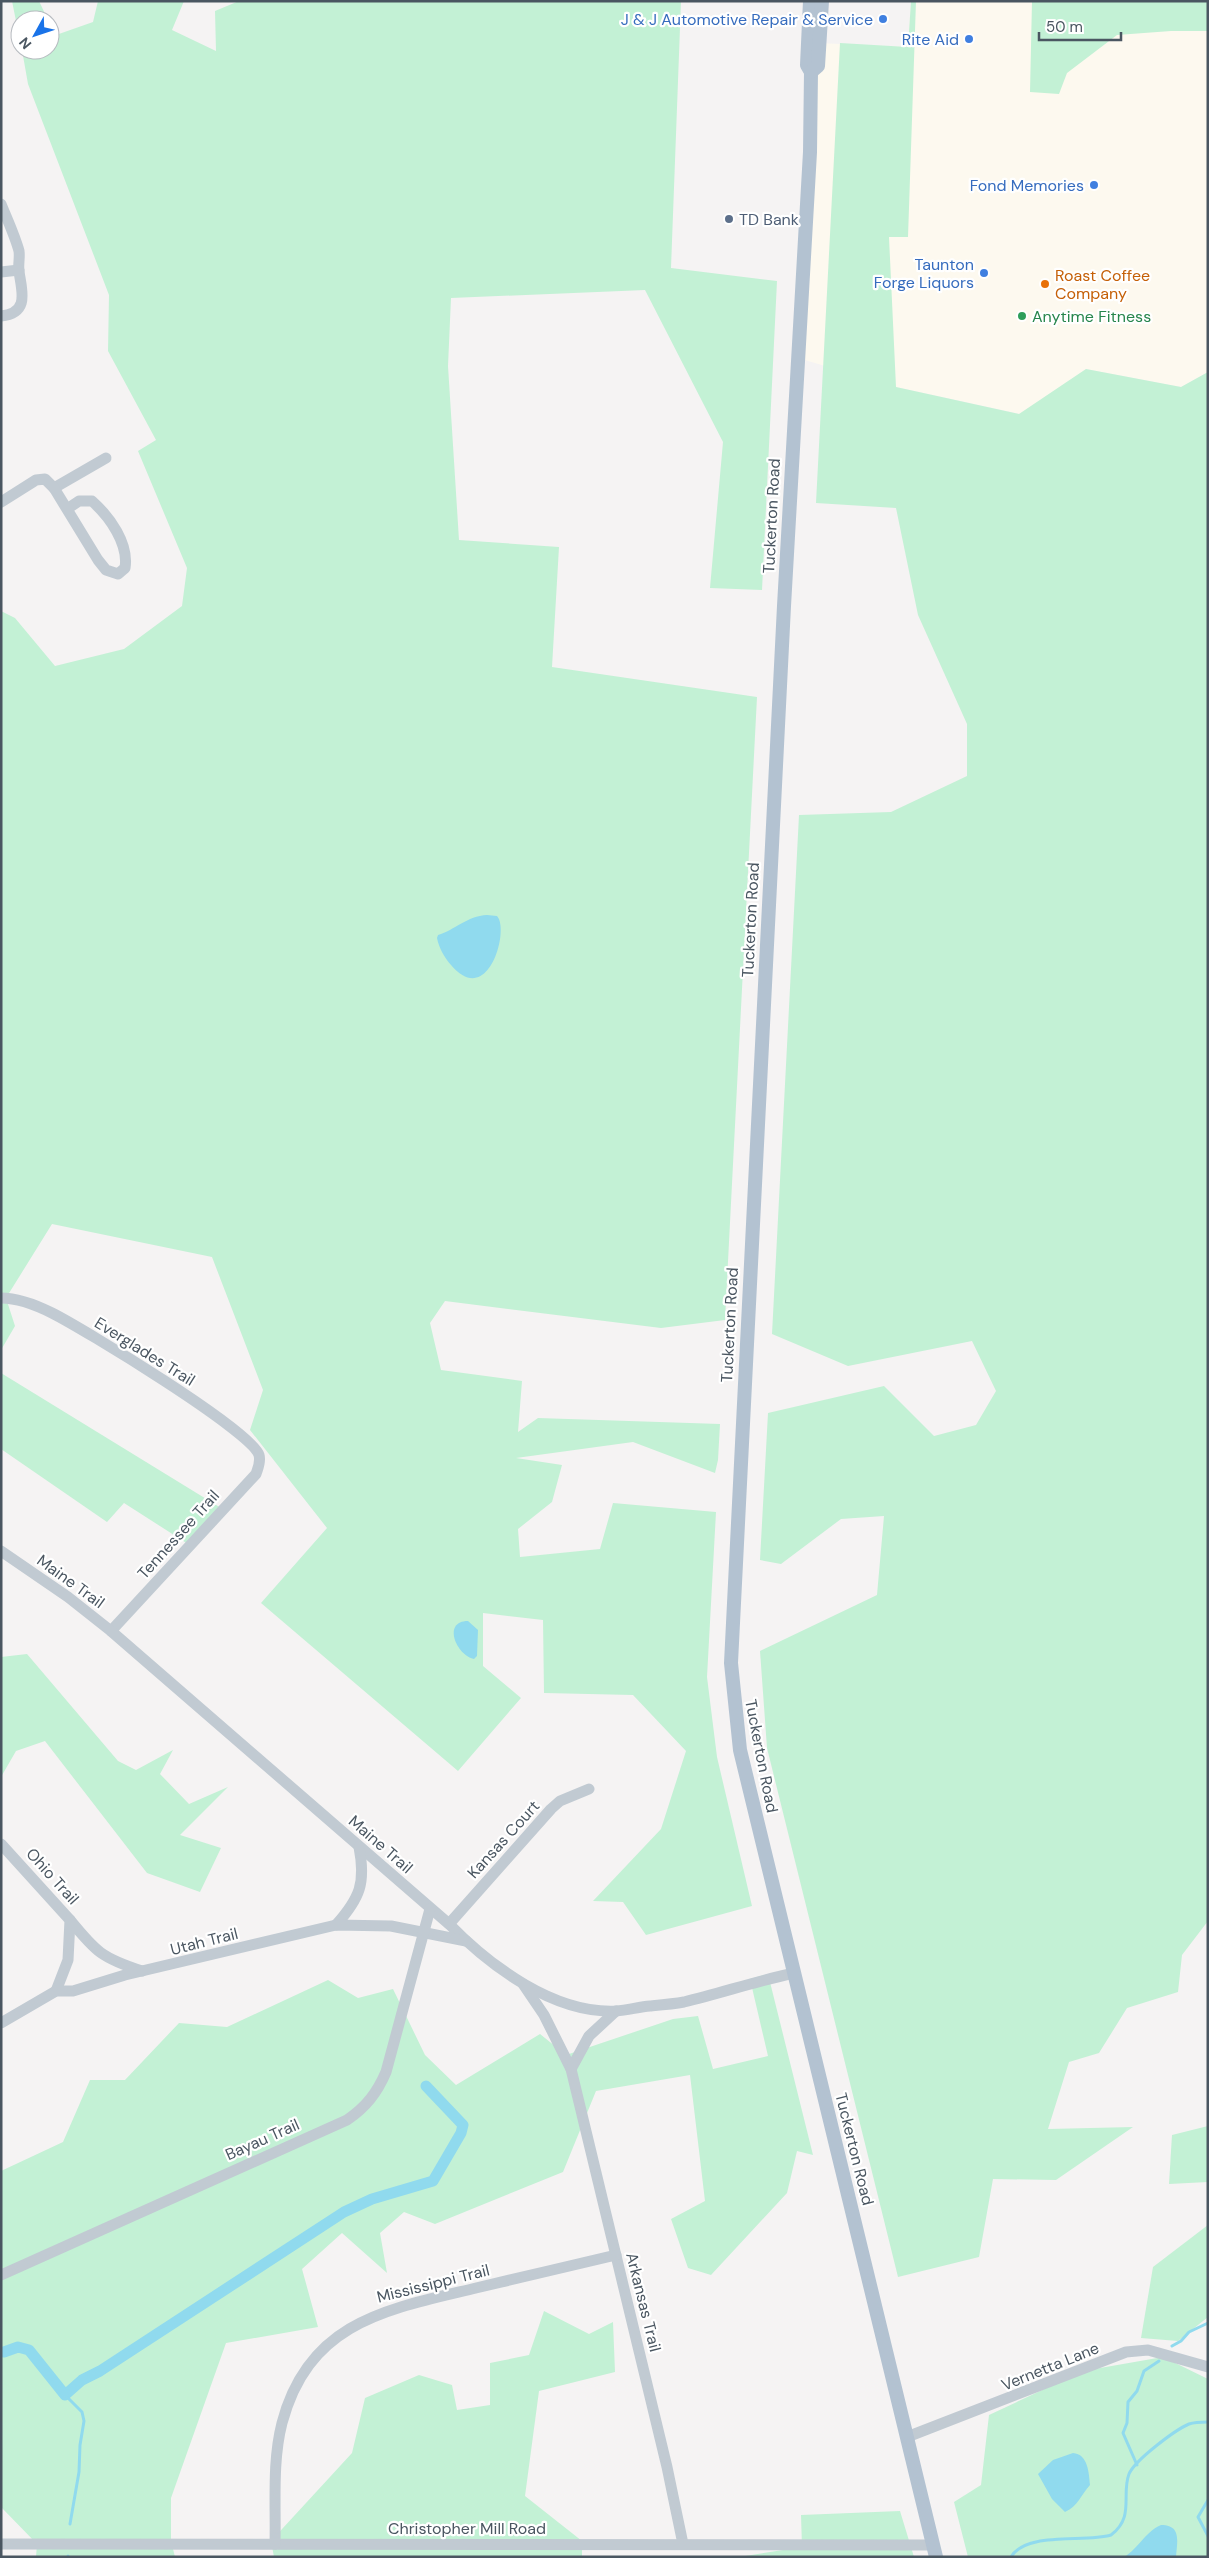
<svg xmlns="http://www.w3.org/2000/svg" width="1209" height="2558" font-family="'DM Sans',sans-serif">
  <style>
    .commercial { fill: #fdf9ef }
    .green { fill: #c3f1d5 }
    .water { fill: #90daee }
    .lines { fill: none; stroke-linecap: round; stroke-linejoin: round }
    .stream { stroke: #90daee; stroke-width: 3 }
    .canal { stroke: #90daee; stroke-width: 11 }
    .minor { stroke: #c1cad2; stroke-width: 11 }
    .major { stroke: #b3c2d1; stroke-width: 14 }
    .shop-dot { fill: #3f7fe0; stroke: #fff; stroke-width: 2 }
    .service-dot { fill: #5c6f8a; stroke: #fff; stroke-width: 2 }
    .food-dot { fill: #e8710a; stroke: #fff; stroke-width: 2 }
    .leisure-dot { fill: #2e9e5b; stroke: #fff; stroke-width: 2 }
    .labels { text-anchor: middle; stroke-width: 4.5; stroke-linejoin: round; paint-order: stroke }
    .shop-label { font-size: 16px; fill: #366cbe; stroke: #fff; text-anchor: end }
    .service-label { font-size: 16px; fill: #4e5e75; stroke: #fff; text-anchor: start }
    .food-label { font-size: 16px; fill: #c56008; stroke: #fff; text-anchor: start }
    .leisure-label { font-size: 16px; fill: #27864d; stroke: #fff; text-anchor: start }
    .street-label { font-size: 16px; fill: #4a5661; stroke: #fff }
  </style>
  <rect width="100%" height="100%" fill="#f5f3f3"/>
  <!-- commercial -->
  <polygon class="commercial" points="911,1 1208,1 1208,372 1181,387 1086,369 1020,414 896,387 798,358 818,43 908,47"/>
  <!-- green -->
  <g class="green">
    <polygon points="12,1 39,1 48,20 20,20 20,41"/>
    <polygon points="98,1 184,1 172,30 216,51 215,11 239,1 681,1 671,268 777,281 762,590 710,588 723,442 645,290 451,298 448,366 459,540 559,547 552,667 757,697 725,1320 661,1328 445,1301 430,1323 441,1370 522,1381 518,1432 538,1418 720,1424 718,1460 715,1473 633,1442 516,1458 562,1465 552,1502 518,1529 520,1557 600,1549 613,1503 716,1512 707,1677 717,1757 752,1906 646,1935 623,1902 593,1901 661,1829 686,1751 633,1695 544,1693 543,1620 483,1613 483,1666 521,1698 458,1771 261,1603 327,1528 250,1430 263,1390 212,1257 52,1224 6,1298 15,1326 1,1350 1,611 15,618 55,666 124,649 182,606 187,568 138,451 156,440 108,351 109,295 28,84 22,50 50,50 50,23 56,35 93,22"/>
    <polygon points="911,1 916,1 908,237 889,237 896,387 1019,414 1086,369 1181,387 1208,372 1208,1921 1182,1955 1178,1992 1127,2008 1099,2053 1069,2062 1048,2129 1133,2127 1056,2180 993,2179 979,2257 898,2277 767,1748 760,1651 877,1595 884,1516 841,1519 781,1564 760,1560 768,1413 884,1386 934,1436 976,1425 996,1391 972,1341 848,1366 772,1334 799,815 891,812 967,776 967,724 918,615 896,508 816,503 840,43 908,47"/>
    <polygon points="1032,1 1208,1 1208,31 1171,31 1117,35 1067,73 1059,94 1030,92"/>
    <polygon points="1,1373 221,1508 188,1544 124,1503 107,1522 1,1449"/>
    <polygon points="27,1654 118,1761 136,1770 173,1750 160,1774 189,1804 228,1787 180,1835 221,1848 200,1892 147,1873 45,1741 16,1751 1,1777 1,1657"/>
    <polygon points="768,1974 813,2155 797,2151 787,2193 711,2275 688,2268 671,2219 705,2201 690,2075 596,2091 563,2172 435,2224 404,2212 380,2233 387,2273 342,2233 302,2269 318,2327 226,2343 171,2498 171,2541 175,2557 36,2557 37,2544 1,2507 1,2171 63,2142 90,2080 125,2080 179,2023 227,2027 328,1980 358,1998 393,1989 425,2055 456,2085 540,2034 566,2055 673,2019 698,2016 713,2069 768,2056 750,1979"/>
    <polygon points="1208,2126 1208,2182 1169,2184 1172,2135"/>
    <polygon points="1208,2225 1208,2317 1178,2341 1141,2338 1153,2267"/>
    <polygon points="544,2311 589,2334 613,2322 615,2372 539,2391 525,2496 582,2541 582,2557 274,2557 271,2541 352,2453 365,2398 419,2375 452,2385 457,2410 490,2405 490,2363 529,2355"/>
    <polygon points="1163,2357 1208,2379 1208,2557 968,2557 954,2502 981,2485 989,2415 1083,2371"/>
    <polygon points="900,2511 914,2557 739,2557 802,2547 801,2515"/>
  </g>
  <!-- water -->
  <g class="water">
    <path d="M487,915L497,916C510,930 488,1009 451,965C444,957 439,948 437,938L438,935C455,930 467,916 487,915Z"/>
    <path d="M468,1621L478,1630L477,1656L474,1659C456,1655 442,1621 468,1621Z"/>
    <path d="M1073,2453C1088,2454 1089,2473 1090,2485C1081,2495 1078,2506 1065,2512L1052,2499L1038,2474L1053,2460Z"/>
    <path d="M1161,2525C1182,2525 1177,2542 1176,2557H1124C1139,2548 1145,2532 1161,2525Z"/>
  </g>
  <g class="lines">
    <!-- stream -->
    <g class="stream">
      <polyline points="1172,2346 1181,2341 1189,2332 1208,2323"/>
      <polyline points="65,2395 82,2412 84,2421 80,2445 79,2472 70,2524"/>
      <polyline points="1137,2465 1123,2433 1127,2423 1128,2402 1137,2391 1144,2371 1159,2361"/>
      <polyline points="1208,2500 1198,2517 1208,2536"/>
      <polyline points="68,2557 68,2556"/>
      <path d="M1011,2557C1026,2531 1085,2543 1111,2535C1135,2517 1121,2495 1129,2474C1135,2460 1175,2430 1189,2424C1195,2422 1201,2422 1208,2422"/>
    </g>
    <!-- canal -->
    <polyline class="canal" points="4,2352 18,2347 29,2350 65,2395 82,2380 100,2371 344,2212 372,2199 433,2181 461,2133 463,2125 426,2086"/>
    <!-- minor -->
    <g class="minor">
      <path d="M1,204C7,219 15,236 19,251C20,258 18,264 19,271C21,289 31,313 1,316"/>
      <polyline points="1,272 19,270"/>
      <polyline points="54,488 106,458"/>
      <path d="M1,502L36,480L45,479L54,488L98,560L106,570L118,574L125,568C129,544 110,517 92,501H79L67,509"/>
      <path d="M1,1298C19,1298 36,1305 52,1313C82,1328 252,1431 259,1455C261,1462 258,1468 256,1474L111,1631"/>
      <path d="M1,1551L68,1597L111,1631L449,1924C490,1966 554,2014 616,2011C628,2010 639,2007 650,2006C661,2005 673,2004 684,2002C721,1993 757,1981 794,1973"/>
      <polyline points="1,1844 70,1920 68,1960 56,1991"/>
      <path d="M70,1920C96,1952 102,1958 142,1971"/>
      <polyline points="449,1924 551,1809 560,1801 589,1789"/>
      <path d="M336,1925C360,1898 366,1883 359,1847"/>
      <polyline points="523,1984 544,2015 571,2069 589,2036 616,2011"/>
      <polyline points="1,2023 56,1991 73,1991 125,1975 336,1925 391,1926 466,1941"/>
      <polyline points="571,2069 667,2467 683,2544"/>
      <path d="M1,2275L347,2120C366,2107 377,2093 386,2072L430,1909"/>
      <polyline points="907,2437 1126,2352 1148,2350 1208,2367"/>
      <polyline points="1,2544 932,2545"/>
      <path d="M275,2544C276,2505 272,2462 282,2423C309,2321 388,2309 476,2288C523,2277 569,2266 616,2255"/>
    </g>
    <!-- major -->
    <g class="major">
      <polyline points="810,1 807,65 811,72 810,152 784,606 731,1663 740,1750 936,2557"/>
      <polyline points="811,72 818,66 822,1"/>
    </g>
  </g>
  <!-- markers -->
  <g class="shop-dot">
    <circle cx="883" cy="19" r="5"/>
    <circle cx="969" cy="39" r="5"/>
    <circle cx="1094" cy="185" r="5"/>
    <circle cx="984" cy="273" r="5"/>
  </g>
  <circle class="service-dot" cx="729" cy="219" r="5"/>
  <circle class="food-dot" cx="1045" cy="284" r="5"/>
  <circle class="leisure-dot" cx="1022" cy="316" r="5"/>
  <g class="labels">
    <!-- shop labels -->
    <g class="shop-label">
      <text x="873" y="25">J &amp; J Automotive Repair &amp; Service</text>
      <text x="959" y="45">Rite Aid</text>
      <text x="1084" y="191">Fond Memories</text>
      <text x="974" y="270">Taunton<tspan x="974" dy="18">Forge Liquors</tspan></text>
    </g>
    <!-- service labels -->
    <g class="service-label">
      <text x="739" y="225">TD Bank</text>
    </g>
    <!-- food labels -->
    <g class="food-label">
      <text x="1055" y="281">Roast Coffee<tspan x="1055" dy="18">Company</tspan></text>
    </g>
    <!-- leisure labels -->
    <g class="leisure-label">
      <text x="1032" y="322">Anytime Fitness</text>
    </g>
    <!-- street labels -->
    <g class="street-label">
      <text transform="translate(771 516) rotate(-87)" y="6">Tuckerton Road</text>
      <text transform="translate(750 920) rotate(-87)" y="6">Tuckerton Road</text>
      <text transform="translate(729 1325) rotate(-87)" y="6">Tuckerton Road</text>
      <text transform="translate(145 1351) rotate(32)" y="6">Everglades Trail</text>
      <text transform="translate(178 1534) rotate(-48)" y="6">Tennessee Trail</text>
      <text transform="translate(71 1581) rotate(36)" y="6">Maine Trail</text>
      <text transform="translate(762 1756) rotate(79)" y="6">Tuckerton Road</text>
      <text transform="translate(503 1839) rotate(-48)" y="6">Kansas Court</text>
      <text transform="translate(381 1844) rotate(41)" y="6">Maine Trail</text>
      <text transform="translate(53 1876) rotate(48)" y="6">Ohio Trail</text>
      <text transform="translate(204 1941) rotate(-14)" y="6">Utah Trail</text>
      <text transform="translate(262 2139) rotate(-24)" y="6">Bayau Trail</text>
      <text transform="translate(855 2149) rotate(76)" y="6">Tuckerton Road</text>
      <text transform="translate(433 2283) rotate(-14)" y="6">Mississippi Trail</text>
      <text transform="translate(644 2302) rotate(76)" y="6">Arkansas Trail</text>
      <text transform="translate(1050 2366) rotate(-22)" y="6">Vernetta Lane</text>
      <text x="467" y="2534">Christopher Mill Road</text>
    </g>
  </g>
  <!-- border -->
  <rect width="1209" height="2558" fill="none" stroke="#4a5661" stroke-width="5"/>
  <!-- north arrow -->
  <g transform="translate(35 35) rotate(230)"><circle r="24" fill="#ffffff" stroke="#b7bbc0"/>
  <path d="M0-4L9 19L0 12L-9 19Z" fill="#1a73e8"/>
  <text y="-8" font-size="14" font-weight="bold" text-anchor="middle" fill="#4a5661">N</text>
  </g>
  <!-- scale -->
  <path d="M1039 32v8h82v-8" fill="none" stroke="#4a5661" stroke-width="2.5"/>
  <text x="1046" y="32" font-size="15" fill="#4a5661" stroke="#ffffff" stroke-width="4" paint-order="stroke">50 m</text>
</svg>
